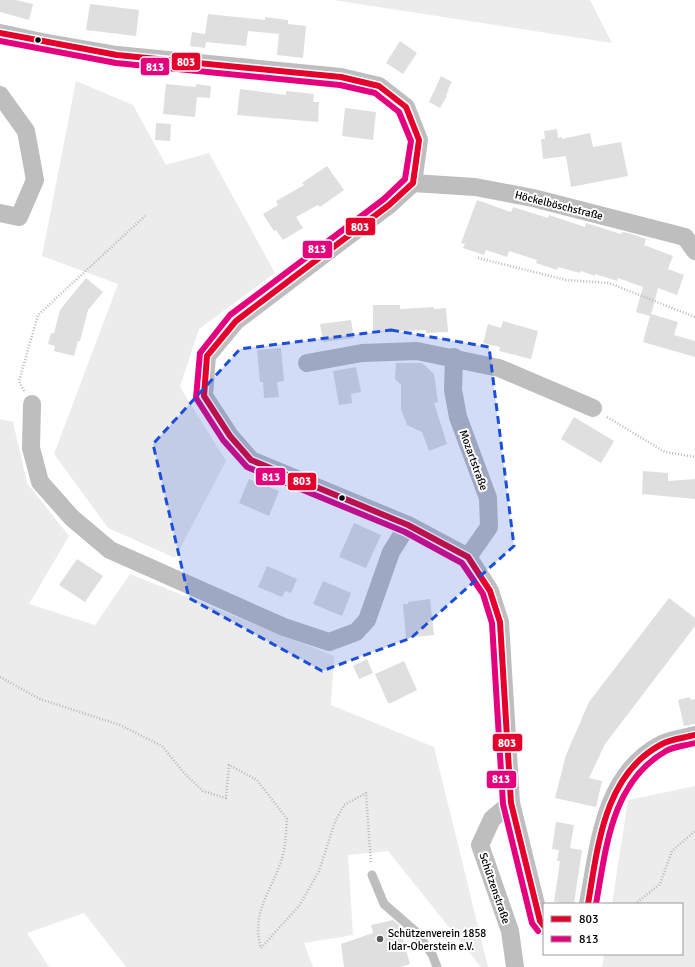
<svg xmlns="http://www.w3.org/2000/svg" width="695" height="967" font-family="Signika,sans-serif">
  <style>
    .green { fill: #ececec }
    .building { fill: #dfdfdf }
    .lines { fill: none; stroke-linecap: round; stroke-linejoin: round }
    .path { stroke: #b9b9b9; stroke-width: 2.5; stroke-dasharray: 1 2; stroke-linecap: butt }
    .service { stroke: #bebebe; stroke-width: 9 }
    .minor { stroke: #bebebe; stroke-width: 18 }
    .bus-1-casing { stroke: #fff; stroke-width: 9 }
    .bus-2-casing { stroke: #fff; stroke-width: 9 }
    .bus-1 { stroke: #e4002b; stroke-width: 6 }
    .bus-2 { stroke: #e5007d; stroke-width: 6 }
    .marked { fill: #1d4ed8; fill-opacity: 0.2; stroke: #1d4ed8; stroke-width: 3; stroke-dasharray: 8 5; stroke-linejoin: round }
    .bus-dot { fill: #000; stroke: #fff; stroke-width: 1.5 }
    .poi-dot { fill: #595959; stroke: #fff; stroke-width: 1.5 }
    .labels { text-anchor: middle; stroke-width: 4; stroke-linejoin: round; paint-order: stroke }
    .street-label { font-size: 11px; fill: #000; stroke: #fff }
    .poi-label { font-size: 11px; fill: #000; stroke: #fff; text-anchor: start }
    .line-badge { stroke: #fff; stroke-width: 1.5 }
    .badge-label { font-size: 11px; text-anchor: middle; font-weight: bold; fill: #fff }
  </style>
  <rect width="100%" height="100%" fill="#fff"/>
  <!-- green -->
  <g class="green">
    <polygon points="333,0 590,0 612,43"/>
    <polygon points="76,81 133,105 166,165 209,153 275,273 199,329 180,387 226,461 175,558 108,528 54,454 118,284 42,256"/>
    <polygon points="0,419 13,422 27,483 69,536 29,604 95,625 130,574 334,656 331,705 434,747 488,967 481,967 388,851 348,855 353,935 304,943 313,967 126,967 84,913 27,933 49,967 0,967"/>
    <polygon points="695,786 695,967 602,967 604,954 682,954 682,904 612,904 628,800"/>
  </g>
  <!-- building -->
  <g class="building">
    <polygon points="0,0 16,0 33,4 29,20 0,12"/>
    <polygon points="90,4 139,10 136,36 86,30"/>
    <polygon points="208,14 265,20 265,17 288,20 288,24 306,26 303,58 277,55 279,34 248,31 246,46 206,42 205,48 190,46 192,32 205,34"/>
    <polygon points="400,41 417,53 403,74 386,63"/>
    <polygon points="441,76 452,82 448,89 449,89 446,95 447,96 440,108 429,102"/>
    <polygon points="166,84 196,87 196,84 211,86 210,98 197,97 195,117 163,114"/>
    <polygon points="240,89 286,95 286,91 314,94 313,102 319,102 318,122 237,115"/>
    <polygon points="345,108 376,112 373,140 342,136"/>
    <polygon points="156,123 171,124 170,141 155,140"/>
    <polygon points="557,129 558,138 562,137 562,139 590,133 593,147 621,142 628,176 571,187 566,156 543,159 541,139 545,139 544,131"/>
    <polygon points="327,166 344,190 320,207 318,205 296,217 303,228 283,240 276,230 274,231 263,214 278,205 276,201 304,185 302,183"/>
    <polygon points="477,200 511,212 513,207 548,218 549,215 585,227 586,223 621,234 622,232 629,233 646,239 644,245 673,256 668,269 684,275 677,295 658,288 651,315 651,314 678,322 674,335 695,341 695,357 643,342 650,316 636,312 643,287 618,278 617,281 595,274 595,276 581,271 580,273 558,267 557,270 536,263 537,260 509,251 507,257 486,250 484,255 463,248 465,244 461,243"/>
    <polygon points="86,278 103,292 88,310 80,341 78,341 74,356 54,351 55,346 48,344 51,333 54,333 60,310"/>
    <polygon points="373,305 400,305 400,309 434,307 434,309 446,308 448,332 426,333 426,330 373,332"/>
    <polygon points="351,320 354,338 323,342 320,324"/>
    <polygon points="503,321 538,331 531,359 499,351 500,347 483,343 488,324 501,328"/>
    <polygon points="281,348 284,381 277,382 279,397 264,398 263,382 260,382 257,350"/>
    <polygon points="396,363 422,363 434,374 438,402 434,403 447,444 429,451 422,432 407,425 401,409 401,385 395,379"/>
    <polygon points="356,367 361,392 351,394 352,403 339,405 333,371"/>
    <polygon points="574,417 614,441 601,463 561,439"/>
    <polygon points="643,471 668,473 668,481 695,479 695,499 642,494"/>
    <polygon points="249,479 279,491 269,516 239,503"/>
    <polygon points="354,523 381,535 366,568 339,557"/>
    <polygon points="77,559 103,576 85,602 59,585"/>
    <polygon points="267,566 297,579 291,593 285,591 282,597 258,587"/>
    <polygon points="323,581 351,593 342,616 313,604"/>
    <polygon points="669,598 695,618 695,626 605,744 589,778 602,781 596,807 555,798 566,755 589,702"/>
    <polygon points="430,599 434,635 406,638 403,604 408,604 408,602"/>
    <polygon points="367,659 373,673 359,679 353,666"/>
    <polygon points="404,661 417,690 391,703 388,703 375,674"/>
    <polygon points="690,697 691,700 695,699 695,724 684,726 678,700"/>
    <polygon points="556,822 574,825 570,848 582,850 574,904 554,902 560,861 557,861 559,850 552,849"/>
    <polygon points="393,920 399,925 410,964 400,967 344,967 341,944 373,933 371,925"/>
  </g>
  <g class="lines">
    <!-- path -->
    <g class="path">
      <polyline points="478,258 566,280 609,283 695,317"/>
      <polyline points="24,391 19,381 38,315 145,216"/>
      <polyline points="607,417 665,452 695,457"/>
      <path d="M0,677L40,699L120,725L162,746L185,774L203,791L226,798L229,765L257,780L287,819C286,829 286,840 284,850C277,886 249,909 261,948L299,906L319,871L335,822L344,805L366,793L371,864"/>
      <polyline points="635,904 660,884 672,851 695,831"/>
    </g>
    <!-- service -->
    <polyline class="service" points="372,875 384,904 415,931 432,954 437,967"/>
    <!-- minor -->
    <g class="minor">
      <polyline points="0,33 42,42 117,55 341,77 379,86 406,107 419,140 413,183 389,205 236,321 207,356 204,396 230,436 251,460 408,525 468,557 490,591 500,622 511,803 540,921 544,926"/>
      <polyline points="0,95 26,131 35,180 19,217 0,213"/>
      <polyline points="413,183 475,187 533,198 685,237 695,251"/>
      <polyline points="454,357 453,390 458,417 488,498 489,527 468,557"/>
      <polyline points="307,363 362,353 417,351 499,368 593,408"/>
      <polyline points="32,404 31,448 40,482 72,518 110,550 284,627 329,642 356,632 367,620 391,552 408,525"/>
      <polyline points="511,803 492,819 480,845 510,931 515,967"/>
      <path d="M588,904C599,846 603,774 662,744C672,739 685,738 695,735"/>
    </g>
    <!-- bus-1 casing -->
    <g class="bus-1-casing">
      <g id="bus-1">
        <polyline points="0,33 117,55 341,77 379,86 406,107 419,140 413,183 389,205 236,321 207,356 204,396 230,436 251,460 408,525 468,557 490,591 500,622 511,803 540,921 544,926"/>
        <path d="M588,904C598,846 604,774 662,744C672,739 684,738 695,735"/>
      </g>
    </g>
    <!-- bus-2 casing -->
    <g class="bus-2-casing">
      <g id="bus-2">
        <polyline points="0,41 116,63 340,85 375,93 399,112 411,141 405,179 384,199 230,315 200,353 196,398 223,440 247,467 405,532 462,563 483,594 492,623 503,804 532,923 538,931"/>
        <path d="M596,904C606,849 611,782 666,751C674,746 685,746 695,743"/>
      </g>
    </g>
    <!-- bus-1 -->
    <use href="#bus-1" class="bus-1"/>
    <!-- bus-2 -->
    <use href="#bus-2" class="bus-2"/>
  </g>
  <!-- marked area -->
  <path class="marked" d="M391,330L489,347L514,546L411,638L322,671L189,598L153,444L240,349Z"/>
  <!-- markers -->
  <g class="bus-dot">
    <circle cx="38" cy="40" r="3.5"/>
    <circle cx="342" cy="498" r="3.5"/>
  </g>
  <circle class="poi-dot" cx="380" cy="939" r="4"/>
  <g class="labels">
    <!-- street labels -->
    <g class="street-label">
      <text transform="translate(559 205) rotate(14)" y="4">Höckelböschstraße</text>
      <text transform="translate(474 460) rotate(70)" y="4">Mozartstraße</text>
      <text transform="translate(495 888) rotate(71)" y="4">Schützenstraße</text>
    </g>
    <!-- poi labels -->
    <g class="poi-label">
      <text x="388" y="937">Schützenverein 1858<tspan x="388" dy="13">Idar-Oberstein e.V.</tspan></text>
    </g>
  </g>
  <g class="line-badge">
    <rect x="171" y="52" width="30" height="19" rx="4" fill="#e4002b"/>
    <rect x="140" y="57" width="30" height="19" rx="4" fill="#e5007d"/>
    <rect x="345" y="217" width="31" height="19" rx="4" fill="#e4002b"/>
    <rect x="302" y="240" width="31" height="19" rx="4" fill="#e5007d"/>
    <rect x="255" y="467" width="31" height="19" rx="4" fill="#e5007d"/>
    <rect x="287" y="472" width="30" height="19" rx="4" fill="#e4002b"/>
    <rect x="492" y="733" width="31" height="19" rx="4" fill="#e4002b"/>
    <rect x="486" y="770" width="31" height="19" rx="4" fill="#e5007d"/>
  </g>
  <g class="badge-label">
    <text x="186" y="66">803</text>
    <text x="155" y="71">813</text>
    <text x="360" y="231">803</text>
    <text x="317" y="253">813</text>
    <text x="271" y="481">813</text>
    <text x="302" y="485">803</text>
    <text x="507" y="747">803</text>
    <text x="501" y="783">813</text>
  </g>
  <!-- legend -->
  <rect x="543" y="903" width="140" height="52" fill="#ffffff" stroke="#999999"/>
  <rect x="551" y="916" width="20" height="6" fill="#e4002b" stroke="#999999"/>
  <text x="579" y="923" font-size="12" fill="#000000">803</text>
  <rect x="551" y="936" width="20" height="6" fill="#e5007d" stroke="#999999"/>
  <text x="579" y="943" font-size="12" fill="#000000">813</text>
</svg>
